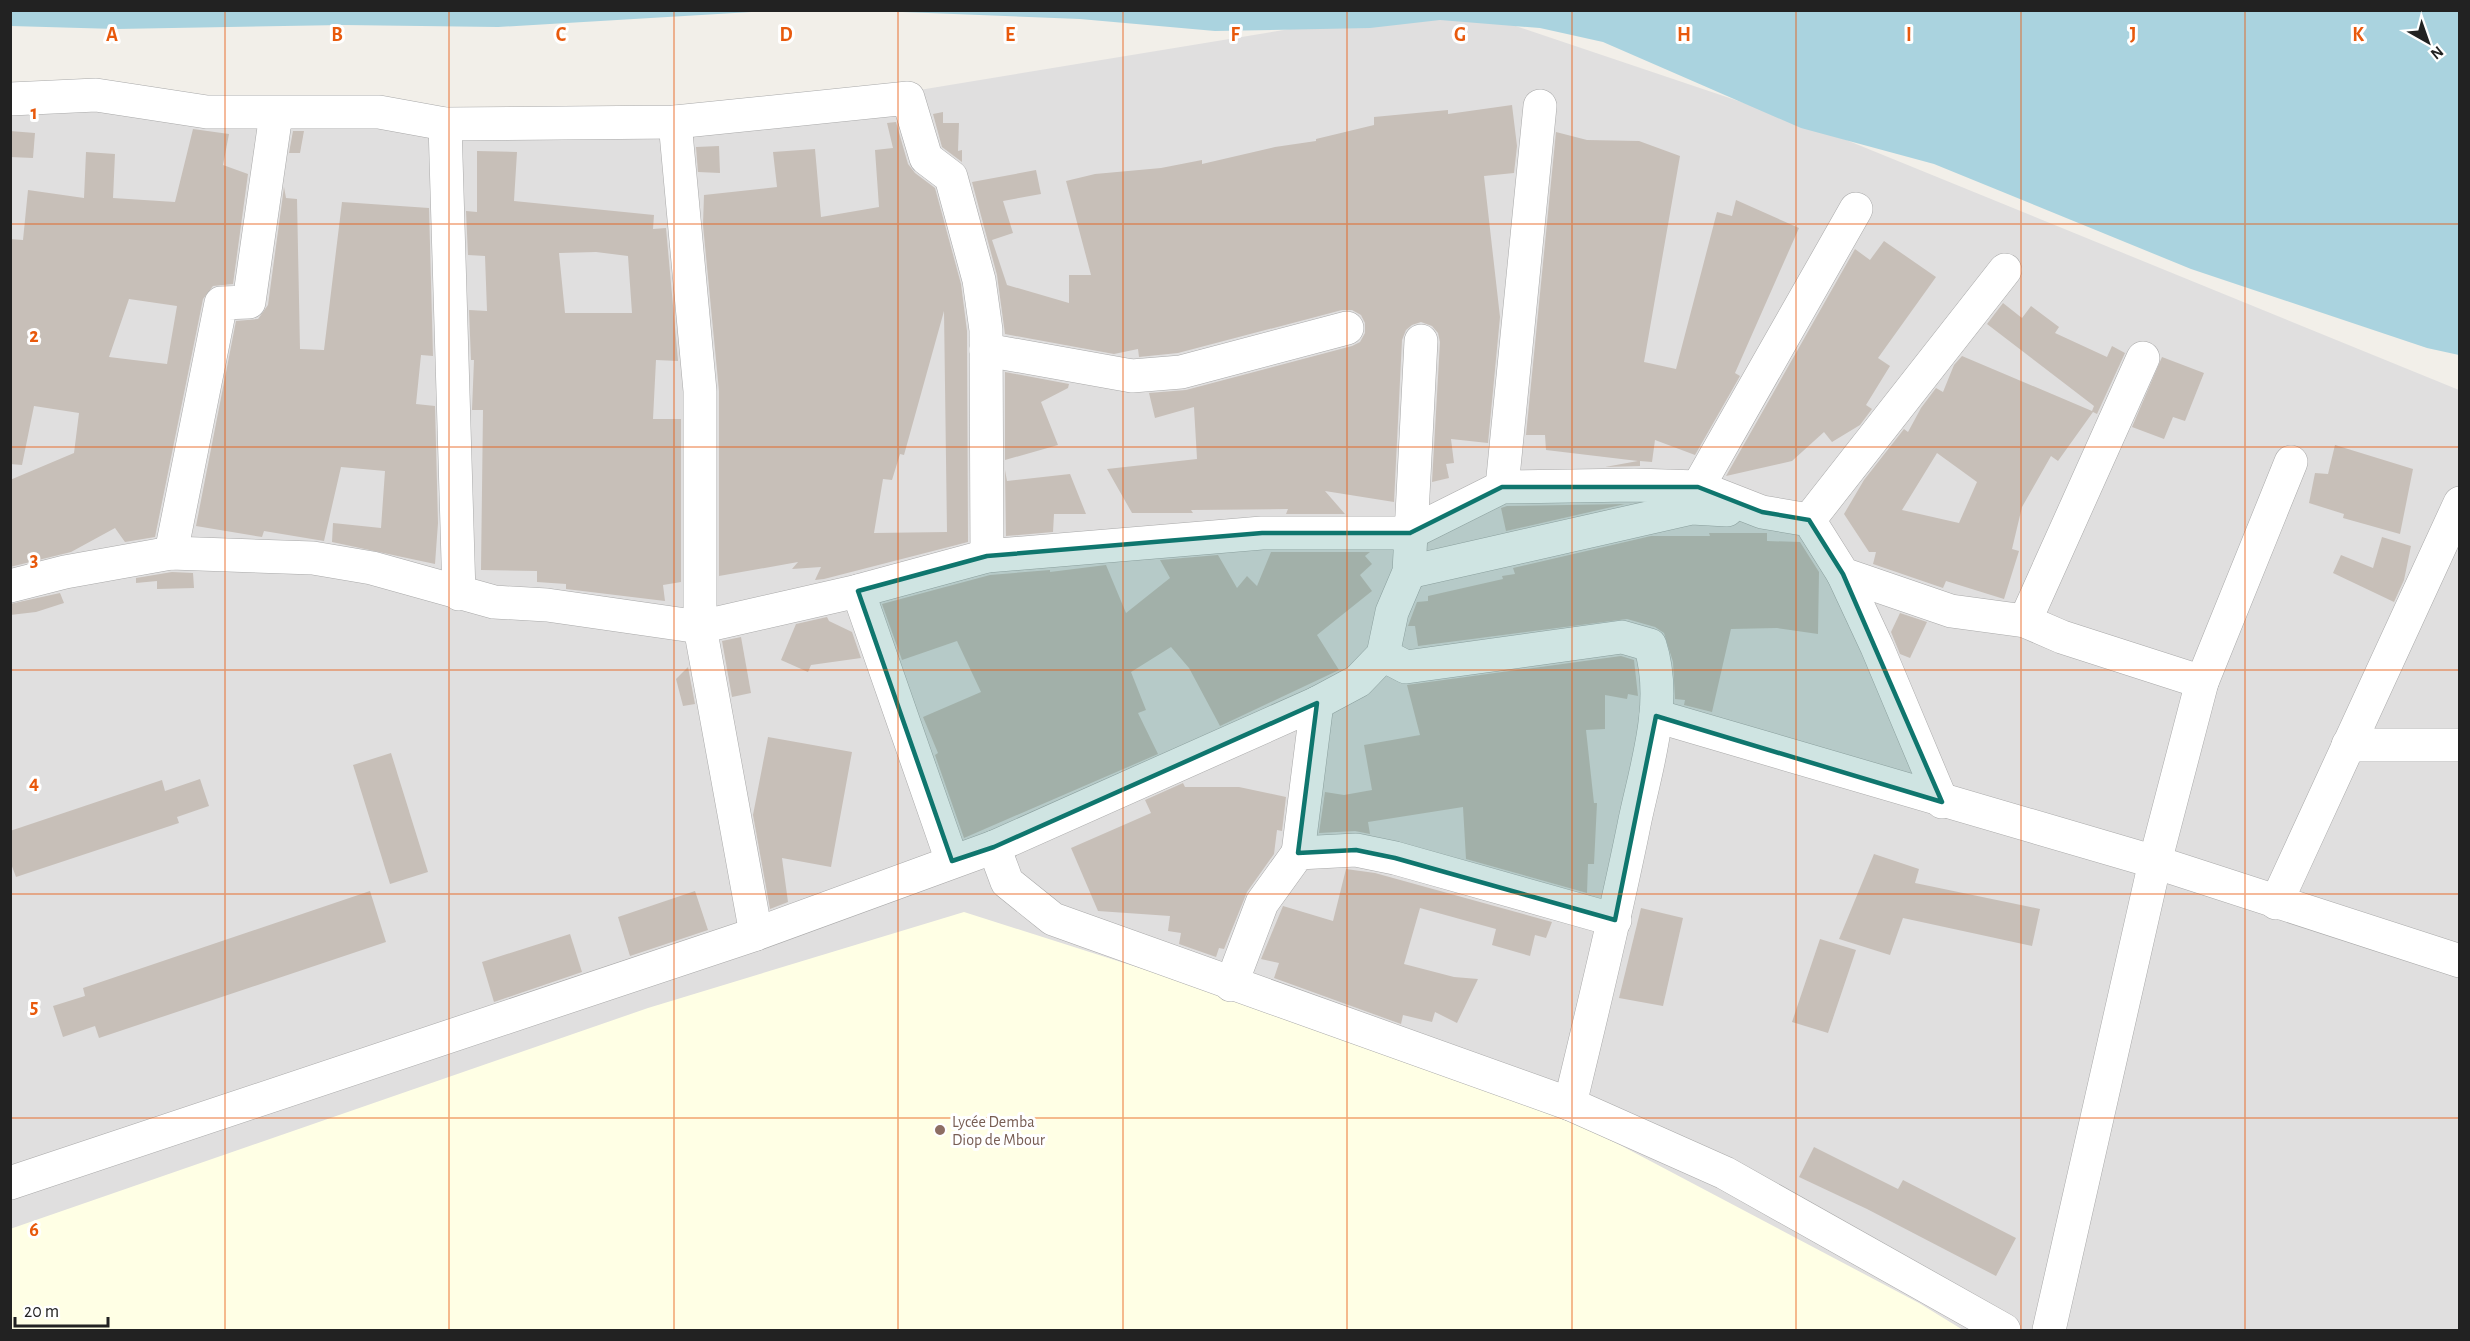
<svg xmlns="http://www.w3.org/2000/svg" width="2470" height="1341" font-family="'Alegreya Sans',sans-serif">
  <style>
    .residential { fill: #e0dfdf }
    .education { fill: #ffffe5 }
    .water { fill: #aad3df }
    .building { fill: #c7bfb8; fill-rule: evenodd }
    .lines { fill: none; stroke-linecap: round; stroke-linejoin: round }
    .minor-casing { stroke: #a9a9a9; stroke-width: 34 }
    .minor { stroke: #fff; stroke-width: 33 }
    .marked { fill: #0f766e; fill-opacity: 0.2; stroke: #0f766e; stroke-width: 4.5; stroke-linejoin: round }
    .grid { fill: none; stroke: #e8590c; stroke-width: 1.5; stroke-opacity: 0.55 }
    .education-dot { fill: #8d6e63; stroke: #fff; stroke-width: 2 }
    .labels { text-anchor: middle; stroke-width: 6; stroke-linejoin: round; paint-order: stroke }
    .education-label { font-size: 16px; fill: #785e54; stroke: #fff; text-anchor: start }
    .grid-label { font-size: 20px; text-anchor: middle; font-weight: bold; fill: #e8590c; stroke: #fff; stroke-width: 6; stroke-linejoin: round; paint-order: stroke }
  </style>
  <rect width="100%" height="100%" fill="#f2efe9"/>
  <!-- residential -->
  <polygon class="residential" points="1399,11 1471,11 1807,124 2459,390 2459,1330 11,1330 11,107 513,118 883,96"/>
  <!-- education -->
  <polygon class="education" points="964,912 1469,1073 1620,1145 1919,1303 1963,1330 11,1330 10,1229 648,1008"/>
  <!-- water -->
  <g class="water">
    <polygon points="11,10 767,10 767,11 498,27 343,25 116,29 11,26"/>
    <polygon points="877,11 2459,11 2459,355 2427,348 2191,269 1934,164 1801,128 1603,42 1540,28 1440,20 1370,28 1215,31 1080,19"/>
  </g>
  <!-- building -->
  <g class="building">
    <polygon points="1512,105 1517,146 1514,173 1484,176 1500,317 1488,443 1451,439 1454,463 1446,464 1449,478 1432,482 1440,342 1438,333 1432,326 1421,322 1412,325 1406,330 1402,340 1394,502 1325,491 1345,514 1286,514 1288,509 1191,510 1193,513 1132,513 1107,469 1197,459 1194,407 1155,418 1149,393 1186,390 1352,346 1360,342 1365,333 1365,323 1361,315 1352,310 1342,310 1178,353 1139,357 1138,349 1114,354 1005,334 997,275 972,182 1036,170 1041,194 1003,201 1013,233 992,240 1007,285 1069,303 1069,275 1091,275 1066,181 1095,174 1161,168 1202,160 1202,164 1275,147 1316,141 1316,139 1374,125 1374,117 1448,110 1448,114"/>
    <polygon points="943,112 943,123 959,123 958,151 962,150 962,162 942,147 933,114"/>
    <path d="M896,122L908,164L915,173L935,188L961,284L967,331L968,542L824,579L815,580L821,567L792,569L798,562L719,576V391L703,225L704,195L777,187L773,152L815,149L821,217L879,207L875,150L893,148L887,123ZM944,311L947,532L874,533L883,479L892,480L900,454L904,455Z"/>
    <path d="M193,129L229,134L223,165L248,174L233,284L213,286L203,299L155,537L125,542L115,528L71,552L10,567V480L74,453L79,413L34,406L22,465L10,464V239L23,240L28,190L84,198L86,152L115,154L113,198L175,202ZM129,299L177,306L167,364L109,357Z"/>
    <polygon points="10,131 35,133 33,158 10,157"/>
    <polygon points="293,131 304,131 300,153 289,153"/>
    <polygon points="1556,132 1587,140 1639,141 1680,156 1644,362 1676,369 1717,212 1732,216 1736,200 1799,228 1735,373 1740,376 1695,455 1655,440 1652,462 1640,461 1640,466 1605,467 1638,461 1546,450 1545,435 1526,435"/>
    <polygon points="719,146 720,173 698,172 696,147"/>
    <path d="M477,151L517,152L514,201L654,215L653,229L666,228L678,361L656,360L653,419H681V582L663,585L665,601L566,589V584L537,582V571L481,570L483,410H472L474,360H471L469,310L487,311L485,256L468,255L466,211L477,212ZM596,252L628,256L632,313H565L559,253Z"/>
    <polygon points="284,187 286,198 297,199 300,349 324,350 342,202 429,208 433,356 421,355 416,404 435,406 438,523 435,564 332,542 333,523 381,528 385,471 341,467 324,541 264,531 262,537 196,526 236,321 258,319 268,305"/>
    <polygon points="1884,241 1936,277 1878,358 1890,366 1866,405 1872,409 1860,425 1832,442 1824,432 1792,461 1726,476 1855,249 1870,260"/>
    <path d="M2003,303L2022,318L2031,306L2059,327L2055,333L2107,357L2112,346L2125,353L2097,414L2093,412L2058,461L2051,456L2022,507L2012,549L2019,551L2004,599L1946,581L1943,588L1873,564L1876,552H1869L1844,514L1864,480L1904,429L1908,432L1921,408L1936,388L1943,392L1954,365L1962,356L2092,411L2094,406L1987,324ZM1937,453L1977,482L1959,523L1902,510Z"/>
    <polygon points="2162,357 2204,373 2185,421 2173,417 2164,439 2132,427"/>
    <polygon points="1005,372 1069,384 1068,388 1041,402 1058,445 1005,460"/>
    <polygon points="2335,445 2413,469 2400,534 2343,518 2344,514 2309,503 2315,473 2328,474"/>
    <polygon points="1005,470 1007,481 1070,474 1086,514 1054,514 1053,532 1006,536"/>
    <polygon points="1625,504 1506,531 1501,508 1507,506"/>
    <polygon points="1709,533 1767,533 1767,541 1800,542 1819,572 1818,634 1777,628 1731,629 1712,712 1684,705 1685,700 1675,699 1673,662 1664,633 1655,627 1627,619 1418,646 1415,626 1408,626 1417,602 1428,601 1428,596 1503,579 1502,576 1515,574 1513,568 1651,536 1710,536"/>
    <polygon points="2382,537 2411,546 2404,580 2394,602 2333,573 2341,555 2373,568"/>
    <polygon points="1271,552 1370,552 1365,556 1372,564 1360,575 1372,591 1317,635 1339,670 1220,726 1189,668 1171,647 1131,672 1146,710 1138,713 1158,754 964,838 935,755 938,753 923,717 981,692 957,641 902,660 882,604 990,575 1050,570 1050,572 1106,565 1126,613 1170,578 1160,560 1218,555 1237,588 1247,576 1257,586"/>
    <polygon points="172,572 193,573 194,588 157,589 157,581 136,583 136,578"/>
    <polygon points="60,593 64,603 36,612 10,615 10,604"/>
    <polygon points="1900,613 1927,622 1910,658 1900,654 1891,632"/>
    <polygon points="827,617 829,621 852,632 861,658 811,665 808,672 781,660 796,624"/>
    <polygon points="741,637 751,693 732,697 722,641"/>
    <polygon points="1621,656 1634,660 1638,696 1628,694 1627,699 1605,695 1605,729 1586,730 1594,803 1597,803 1594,864 1588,864 1587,893 1466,859 1463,807 1368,822 1370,834 1355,831 1319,833 1325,792 1344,795 1372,790 1364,745 1420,735 1407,685"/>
    <polygon points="688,667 695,704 683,706 676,679"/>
    <polygon points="768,737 852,752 831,867 782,858 788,902 770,909 753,815"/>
    <polygon points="391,753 428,872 390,884 353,765"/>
    <polygon points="200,779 209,806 177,817 179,823 16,877 10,861 10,831 162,780 165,791"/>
    <polygon points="1183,783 1185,787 1239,787 1286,797 1282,831 1277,830 1274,854 1247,892 1224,949 1219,948 1216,957 1179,944 1181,933 1168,931 1170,916 1098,911 1071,848 1151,813 1145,800"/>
    <polygon points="1874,854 1919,869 1915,883 2040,909 2032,946 1903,918 1890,955 1839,939"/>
    <polygon points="1346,869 1375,873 1552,922 1546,938 1535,935 1530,956 1492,945 1496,929 1420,908 1404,964 1454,977 1478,979 1457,1023 1435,1012 1432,1022 1403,1015 1401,1024 1274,978 1279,963 1261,959 1283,906 1333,921"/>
    <polygon points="370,891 386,942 99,1038 95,1026 63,1037 53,1006 85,996 83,988"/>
    <polygon points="695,891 708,930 630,956 618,917"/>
    <polygon points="1641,908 1683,918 1663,1006 1619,998"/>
    <polygon points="570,934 582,972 494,1002 482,962"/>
    <polygon points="1820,939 1856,950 1828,1033 1792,1022"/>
    <polygon points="1814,1147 1898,1189 1903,1180 2016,1238 1996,1276 1867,1209 1799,1177"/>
  </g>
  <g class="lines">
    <!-- minor casing -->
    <g class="minor-casing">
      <g id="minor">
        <polyline points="10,99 96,95 207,112 379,112 445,124 675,122 908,98 926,158 951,177 979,280 986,330 987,556"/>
        <polyline points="675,122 700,391 700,627 756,934"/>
        <polyline points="445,124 459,594"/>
        <polyline points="986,350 1132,376 1181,372 1347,328"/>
        <polyline points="1502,487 1540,106"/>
        <polyline points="1698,487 1856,209"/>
        <polyline points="1809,520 2005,270"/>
        <polyline points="171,553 221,303 249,302 276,114"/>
        <polyline points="1409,572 1692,508 1727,510"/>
        <polyline points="1843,574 1877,647 1942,802"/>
        <polyline points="10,586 65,572 171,553 313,558 372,568 494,602 547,605 700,627 858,591 987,556 1262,533 1410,533 1502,487 1634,485 1698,487 1762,512 1809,520 1843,574 1951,611 2025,621 2062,637 2202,682"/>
        <polyline points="858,591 952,861"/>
        <polyline points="2025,621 2143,358"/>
        <path d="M1383,655L1406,667L1622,637L1650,645C1668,701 1647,764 1635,820C1616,915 1593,1009 1570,1104"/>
        <polyline points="1656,716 2155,862 2460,961"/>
        <polyline points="2348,745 2460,745"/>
        <polyline points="994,847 1007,882 1053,919 1570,1104 1725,1173 2004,1330"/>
        <polyline points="1298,853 1317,703"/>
        <polyline points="2276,903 2460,503"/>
        <polyline points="1231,985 1262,903 1298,853 1356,850 1395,858 1615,920"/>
        <polyline points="10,1183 756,934 994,847 1317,703 1358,681 1383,655 1392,612 1409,572 1421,341"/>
        <polyline points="2049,1330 2155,862 2202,682 2291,462"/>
      </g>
    </g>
    <!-- minor -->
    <use href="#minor" class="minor"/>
  </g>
  <!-- marked area -->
  <path class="marked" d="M1502,487H1698L1762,512L1809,520L1843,574L1942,802L1656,716L1615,920L1395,858L1356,850L1298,853L1317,703L994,847L952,861L858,591L987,556L1262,533H1410Z"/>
  <!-- grid -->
  <path class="grid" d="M225,10V1330M449,10V1330M674,10V1330M898,10V1330M1123,10V1330M1347,10V1330M1572,10V1330M1796,10V1330M2021,10V1330M2245,10V1330M10,224H2460M10,447H2460M10,670H2460M10,894H2460M10,1118H2460"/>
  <!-- markers -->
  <circle class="education-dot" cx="940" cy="1130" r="6"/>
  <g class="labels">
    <!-- education labels -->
    <g class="education-label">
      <text x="952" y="1127">Lycée Demba<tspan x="952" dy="18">Diop de Mbour</tspan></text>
    </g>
  </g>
  <g class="grid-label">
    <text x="112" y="41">A</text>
    <text x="337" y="41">B</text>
    <text x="561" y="41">C</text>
    <text x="786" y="41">D</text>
    <text x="1010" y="41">E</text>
    <text x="1235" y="41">F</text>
    <text x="1460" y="41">G</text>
    <text x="1684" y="41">H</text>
    <text x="1909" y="41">I</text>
    <text x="2133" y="41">J</text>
    <text x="2358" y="41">K</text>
    <text x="34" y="119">1</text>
    <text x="34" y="342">2</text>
    <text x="34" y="566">3</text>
    <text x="34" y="789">4</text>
    <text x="34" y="1013">5</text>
    <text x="34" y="1236">6</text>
  </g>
  <!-- border -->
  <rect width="2470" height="1341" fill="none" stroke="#222222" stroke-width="24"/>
  <!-- north arrow -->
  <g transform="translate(2428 42) rotate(140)" stroke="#ffffff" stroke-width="4.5" paint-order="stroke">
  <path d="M0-4.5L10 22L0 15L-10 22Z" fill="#222222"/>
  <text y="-9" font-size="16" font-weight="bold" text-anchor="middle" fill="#222222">N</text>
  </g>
  <!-- scale -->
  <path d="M15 1317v9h93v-9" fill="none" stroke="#222222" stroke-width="3"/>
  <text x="24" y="1317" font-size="18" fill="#222222" stroke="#ffffff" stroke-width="4.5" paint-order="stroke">20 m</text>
</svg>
